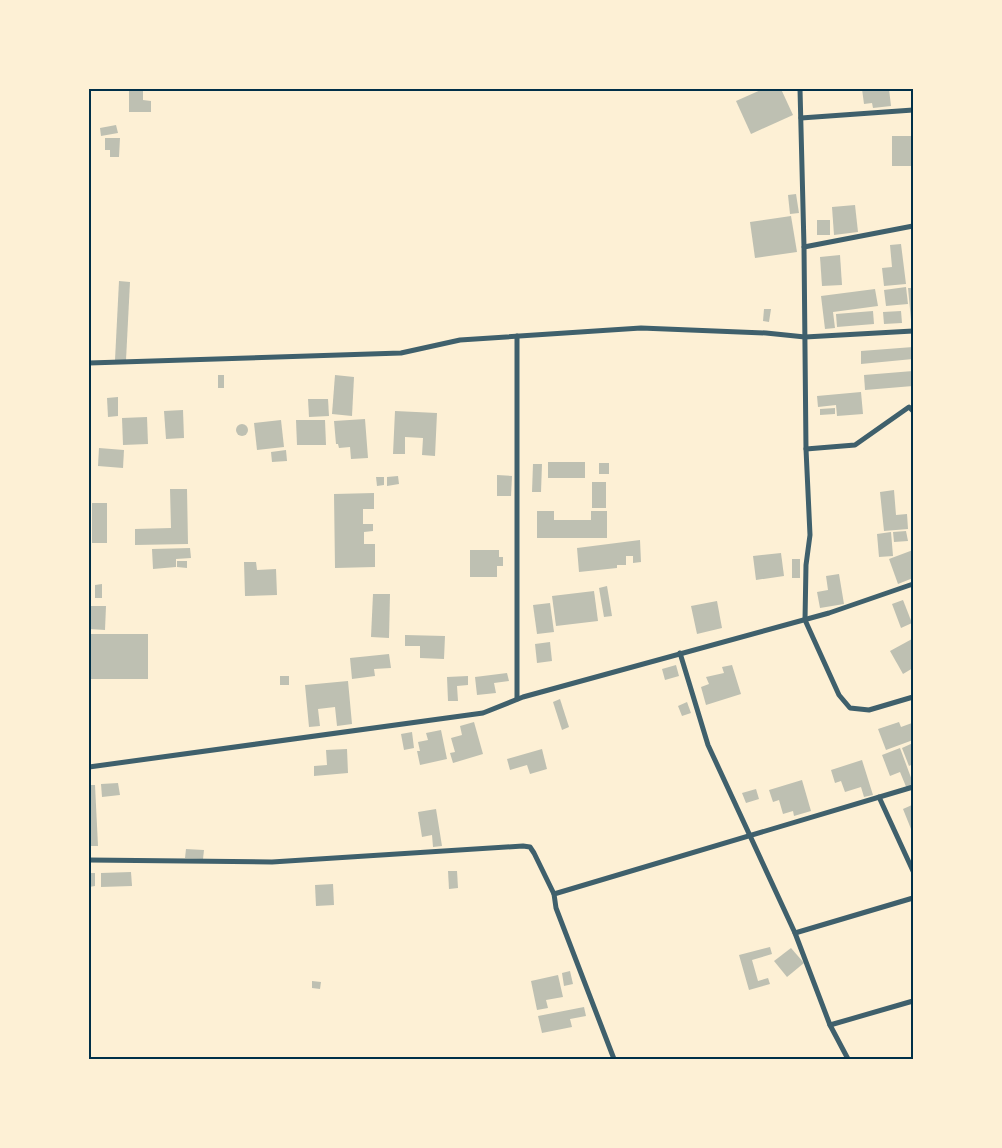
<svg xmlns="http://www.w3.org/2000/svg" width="1002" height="1148" font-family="'Open Sans',sans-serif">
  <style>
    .building { fill: #bec0b2 }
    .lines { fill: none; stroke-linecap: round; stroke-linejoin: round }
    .minor { stroke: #3f606c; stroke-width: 5 }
    .neatline { fill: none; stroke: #003049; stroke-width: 2 }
  </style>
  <rect width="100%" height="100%" fill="#fdf0d5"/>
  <!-- building -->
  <g class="building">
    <polygon points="129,89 143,89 143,100 151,101 151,112 129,112"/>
    <polygon points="763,89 781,89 793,115 751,134 736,101"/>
    <polygon points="862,89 889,89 891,106 873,108 872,103 864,104"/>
    <polygon points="116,125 118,133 101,136 100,128"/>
    <rect x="892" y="136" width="21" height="30"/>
    <polygon points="105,138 120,138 119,157 110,157 110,150 105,150"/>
    <polygon points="796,194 799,213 790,214 788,195"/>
    <polygon points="855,205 858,232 834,235 832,207"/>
    <polygon points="791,216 797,252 755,258 750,222"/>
    <rect x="817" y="220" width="13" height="15"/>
    <polygon points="901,244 906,284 884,286 882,268 892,267 890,245"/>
    <polygon points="840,255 842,285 822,286 820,257"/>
    <polygon points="119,281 130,282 126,360 115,360"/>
    <polygon points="906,287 908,304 886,306 884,290"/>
    <polygon points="908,288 913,288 913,320 911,320"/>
    <polygon points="875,289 878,306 833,312 835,328 825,329 821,296"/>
    <polygon points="764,309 771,309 769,322 763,321"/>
    <polygon points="873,311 874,324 837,327 836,314"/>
    <polygon points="901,311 902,323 884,324 883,312"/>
    <polygon points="913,347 913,359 861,364 861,351"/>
    <polygon points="913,371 913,386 865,390 864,375"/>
    <rect x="218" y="375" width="6" height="13"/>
    <polygon points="335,375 354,377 352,416 332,414"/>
    <polygon points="861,392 863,414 837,416 836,405 818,407 817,396"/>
    <polygon points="118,397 118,416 108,417 107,398"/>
    <polygon points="308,399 328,399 329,416 309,417"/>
    <polygon points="835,408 835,414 820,415 820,409"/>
    <polygon points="183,410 184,438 166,439 164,411"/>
    <polygon points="395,411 437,413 435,456 422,455 423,438 405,437 405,454 393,454"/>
    <polygon points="147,417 148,444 123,445 122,418"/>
    <polygon points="365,419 368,458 351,459 350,447 339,448 338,444 336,444 334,421"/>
    <polygon points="281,420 284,447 257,450 254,423"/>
    <polygon points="296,420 325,420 326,445 297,445"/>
    <circle cx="242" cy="430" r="6"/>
    <polygon points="99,448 124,450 123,468 98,466"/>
    <polygon points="286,450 287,461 272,462 271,452"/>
    <rect x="548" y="462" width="37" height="16"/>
    <rect x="599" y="463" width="10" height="11"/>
    <polygon points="533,464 542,464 541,492 532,492"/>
    <polygon points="497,475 512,476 511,496 497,496"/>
    <polygon points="398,476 399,484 387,486 387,477"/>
    <polygon points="376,477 384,477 384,485 377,486"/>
    <rect x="592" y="482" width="14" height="26"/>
    <polygon points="170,489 187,489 188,544 135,545 135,529 171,528"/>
    <polygon points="894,490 896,515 907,514 908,529 884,531 880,492"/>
    <polygon points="374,493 374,509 363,509 363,524 373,524 373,531 364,532 364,544 375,544 375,567 335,568 334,494"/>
    <rect x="92" y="503" width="15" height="40"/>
    <polygon points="537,511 554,511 554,520 591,520 591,511 607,511 607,538 537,538"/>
    <polygon points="906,531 908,541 894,542 893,532"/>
    <polygon points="891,532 893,556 879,557 877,534"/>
    <polygon points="640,540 641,562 633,563 633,556 626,556 626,565 617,565 617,568 579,572 577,548"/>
    <polygon points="190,548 191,558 176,559 176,567 153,569 152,549"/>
    <polygon points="470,550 499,550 499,557 503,557 503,566 497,566 497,577 470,577"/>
    <polygon points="913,550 913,578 898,584 889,559"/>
    <polygon points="781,553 784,576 756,580 753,556"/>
    <rect x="792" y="559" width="8" height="19"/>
    <polygon points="177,561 187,561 187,568 177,567"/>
    <polygon points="244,562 256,562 257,570 276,569 277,595 245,596"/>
    <polygon points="839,574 844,604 820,608 817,592 828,590 826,576"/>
    <polygon points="102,584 102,598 95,598 95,585"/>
    <polygon points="607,586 612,616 604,617 599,588"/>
    <polygon points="594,591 598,621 556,626 552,596"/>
    <polygon points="373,594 390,594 389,638 371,637"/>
    <polygon points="903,600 912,623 901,628 892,604"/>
    <polygon points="717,601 722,628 697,634 691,606"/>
    <polygon points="550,603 554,632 537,634 533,605"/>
    <polygon points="89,606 106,606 105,630 89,629"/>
    <rect x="91" y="634" width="57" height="45"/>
    <polygon points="405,635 445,636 444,659 420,658 420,646 405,646"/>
    <polygon points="912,639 913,668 903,674 890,651"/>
    <polygon points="550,642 552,661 537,663 535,644"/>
    <polygon points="389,654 391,668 374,669 375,676 352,679 350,658"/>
    <polygon points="676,665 679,676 665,680 662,669"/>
    <polygon points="732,665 741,694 706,705 701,687 709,684 706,677 724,673 722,667"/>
    <polygon points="507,673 509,681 494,683 496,693 477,695 475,677"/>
    <rect x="280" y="676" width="9" height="9"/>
    <polygon points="468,676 468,685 457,686 458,701 448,701 447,677"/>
    <polygon points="348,681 352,724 337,726 335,707 318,709 320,726 309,727 305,685"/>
    <polygon points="560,699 569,727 562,730 553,702"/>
    <polygon points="687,702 691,713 682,716 678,706"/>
    <polygon points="474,722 483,754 453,763 450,753 455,752 451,738 462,735 460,726"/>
    <polygon points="899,722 901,727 912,723 913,740 886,750 878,729"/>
    <polygon points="441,730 447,759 420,765 417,751 420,751 418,742 428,740 426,733"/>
    <polygon points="412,732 414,748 404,750 401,734"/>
    <polygon points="913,743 913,764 909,766 902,748"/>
    <polygon points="900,748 913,783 913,786 907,789 900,772 890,776 882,755"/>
    <polygon points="347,749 348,773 314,776 314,766 327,765 326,750"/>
    <polygon points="542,749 547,769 530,774 527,765 510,770 507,759"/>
    <polygon points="862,760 873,795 864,797 861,787 845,792 841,781 835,783 831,770"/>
    <polygon points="802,780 811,811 794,816 793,811 783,814 779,800 773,802 769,790"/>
    <polygon points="118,783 120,795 102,797 101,784"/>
    <polygon points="89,785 95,785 98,846 89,846"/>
    <polygon points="756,789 759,799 746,803 742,793"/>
    <polygon points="912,805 913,807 913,834 903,809"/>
    <polygon points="436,809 442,846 433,847 432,835 422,837 418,812"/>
    <polygon points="186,849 204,850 203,859 185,858"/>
    <polygon points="448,871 457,871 458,888 449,889"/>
    <polygon points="131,872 132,886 101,887 101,873"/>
    <polygon points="89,873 95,873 95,886 89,887"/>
    <polygon points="333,884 334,905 316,906 315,885"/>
    <polygon points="770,947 772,954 752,960 758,981 768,978 770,984 749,990 739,955"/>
    <polygon points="791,948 804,963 787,977 774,961"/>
    <polygon points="570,971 573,984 564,986 562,973"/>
    <polygon points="558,975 563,997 546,1000 548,1008 537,1010 531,981"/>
    <polygon points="312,981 321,982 320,989 312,988"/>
    <polygon points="584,1007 586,1016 570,1019 572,1027 542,1033 538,1016"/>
  </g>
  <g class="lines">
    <!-- minor -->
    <g class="minor">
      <polyline points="800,89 804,247 913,226"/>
      <polyline points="801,118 913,110"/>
      <polyline points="804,247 806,449 810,535 806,565 805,620 839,695 850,708 869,710 913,697"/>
      <polyline points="517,336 517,699"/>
      <polyline points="89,363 401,353 460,340 641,328 766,333 805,337 913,331"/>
      <polyline points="806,449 855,445 909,407 913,411"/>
      <polyline points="680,653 708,745 795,933 830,1025 848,1059"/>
      <polyline points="89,767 483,713 523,697 829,613 913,584"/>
      <polyline points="879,797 913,871"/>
      <polyline points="89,860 272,862 523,846 530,847 534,853 554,894"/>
      <polyline points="795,933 913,898"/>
      <polyline points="830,1025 913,1001"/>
      <polyline points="614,1059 556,908 554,894 913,787"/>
    </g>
  </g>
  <!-- border -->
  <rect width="1002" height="1148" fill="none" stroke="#fdf0d5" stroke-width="180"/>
  <rect x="90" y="90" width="822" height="968" class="neatline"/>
</svg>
